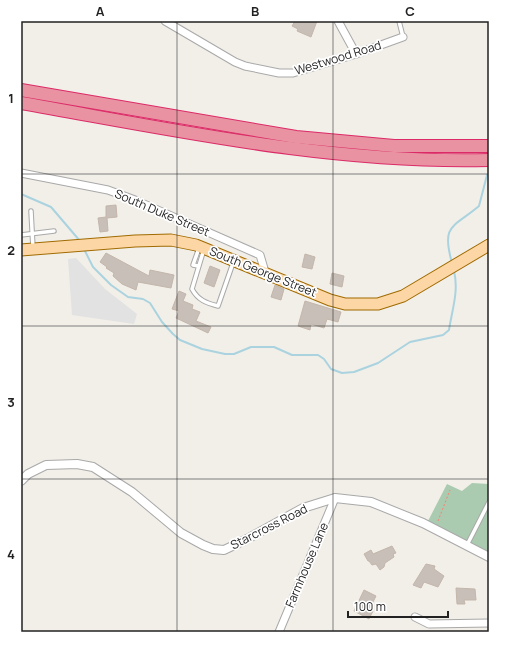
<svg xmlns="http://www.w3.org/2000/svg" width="510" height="653" font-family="Manrope,sans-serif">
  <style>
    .cemetery { fill: #aacbaf }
    .parking { fill: #e2e2e2 }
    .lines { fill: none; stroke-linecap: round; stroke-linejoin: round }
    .stream { stroke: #aad3df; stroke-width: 2 }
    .building { fill: #c7bfb8; stroke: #c4b6ab }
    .service-casing { stroke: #a9a9a9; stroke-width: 5.5 }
    .minor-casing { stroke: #a9a9a9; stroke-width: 9 }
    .tertiary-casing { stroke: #a9a9a9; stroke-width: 10 }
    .primary-casing { stroke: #a06b00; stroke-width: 13 }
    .motorway-casing { stroke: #dc2a67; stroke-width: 14 }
    .path { stroke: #fa8072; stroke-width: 1; stroke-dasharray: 2 2; stroke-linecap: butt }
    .service { stroke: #fff; stroke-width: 3.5 }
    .minor { stroke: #fff; stroke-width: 7 }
    .tertiary { stroke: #fff; stroke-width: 8 }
    .primary { stroke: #fcd6a4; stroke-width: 11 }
    .motorway { stroke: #e892a2; stroke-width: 12 }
    .grid { fill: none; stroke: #222; stroke-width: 1; stroke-opacity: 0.55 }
    .labels { text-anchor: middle; stroke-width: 3.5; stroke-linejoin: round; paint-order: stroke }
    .street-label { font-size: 12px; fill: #222; stroke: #fff }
    .neatline { fill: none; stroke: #222; stroke-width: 1.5 }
    .grid-label { font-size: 13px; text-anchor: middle; font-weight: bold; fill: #222 }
  </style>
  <rect width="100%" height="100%" fill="#f2efe9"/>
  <!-- cemetery -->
  <polygon class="cemetery" points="472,483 489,484 489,554 427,523 447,484 462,491"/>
  <!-- parking -->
  <polygon class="parking" points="76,258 105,289 137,314 134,324 72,315 68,259"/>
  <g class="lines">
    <!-- stream -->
    <g class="stream">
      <polyline points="21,194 51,207 80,241"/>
      <path d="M84,249L93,267L111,285L128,297L143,299L150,303L162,322L173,334L180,340L202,349L225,354H234L251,347H274L292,355H318L324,359L331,369L342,373L354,372L378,363L410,342L443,335L449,330C452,310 459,291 454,271"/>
      <path d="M452,263C441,224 453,228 479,206L487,175"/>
    </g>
  </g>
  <!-- building -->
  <g class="building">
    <polygon points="295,21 317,21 311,37 297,31 298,29 292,26"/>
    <polygon points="116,205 117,217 107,218 108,231 100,232 98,218 106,217 106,206"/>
    <polygon points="106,253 149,276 150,270 174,275 171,288 138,282 136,290 122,284 113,276 114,273 106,268 107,267 100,262"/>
    <polygon points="305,254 315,257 312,269 302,267"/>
    <polygon points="210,266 220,270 214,287 204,283"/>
    <polygon points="332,273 344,276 342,287 330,284"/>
    <polygon points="275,285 284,289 281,300 271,297"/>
    <polygon points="179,291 186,294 183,301 193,305 192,309 200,312 196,321 211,327 208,333 176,318 179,311 172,309"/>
    <polygon points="305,301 341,312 338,322 327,319 324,328 311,324 310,330 298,326"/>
    <polygon points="392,546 396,553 393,554 394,557 385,563 384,567 380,570 376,564 372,565 369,561 368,561 364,554 371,550 373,554"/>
    <polygon points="426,564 435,566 434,569 444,576 438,587 424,582 421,588 413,585"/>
    <polygon points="456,588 475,589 476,600 464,600 465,604 457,604"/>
    <polygon points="364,590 376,596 369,610 373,611 369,619 354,611"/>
  </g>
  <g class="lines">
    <!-- service casing -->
    <g class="service-casing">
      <g id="service">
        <polyline points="399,21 403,37"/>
        <polyline points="31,211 33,248"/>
        <polyline points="21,235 54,231"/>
        <path d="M204,249L192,289C198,300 206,303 218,306L233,263"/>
        <polyline points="198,266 193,265 199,248"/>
        <polyline points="467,545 489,502"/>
      </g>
    </g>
    <!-- minor casing -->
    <g class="minor-casing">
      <g id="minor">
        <polyline points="165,21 235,62 245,66 279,73 293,73 356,54 403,37"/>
        <polyline points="338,21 356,54"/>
        <polyline points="21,173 108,190 135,200 260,255 265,272"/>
        <polyline points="415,617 429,624 489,623"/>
        <polyline points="279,632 335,498"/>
      </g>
    </g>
    <!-- tertiary casing -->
    <g class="tertiary-casing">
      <polyline id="tertiary" points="21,481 28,474 46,465 77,464 93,467 132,492 181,533 203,545 213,549 224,550 247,539 303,508 335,498 371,502 423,523 489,557"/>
    </g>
    <!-- primary casing -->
    <g class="primary-casing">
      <polyline id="primary" points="21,250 135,241 171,240 196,245 330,300 345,304 378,304 403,296 489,245"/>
    </g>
    <!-- motorway casing -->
    <g class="motorway-casing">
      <g id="motorway">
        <polyline points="21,90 296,137 394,146 489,146"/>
        <path d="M21,103C176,130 331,164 489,160"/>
      </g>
    </g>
    <!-- path -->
    <polyline class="path" points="438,521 450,490"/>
    <!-- service -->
    <use href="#service" class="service"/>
    <!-- minor -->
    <use href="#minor" class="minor"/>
    <!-- tertiary -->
    <use href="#tertiary" class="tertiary"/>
    <!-- primary -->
    <use href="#primary" class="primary"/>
    <!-- motorway -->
    <use href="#motorway" class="motorway"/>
  </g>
  <!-- grid -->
  <path class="grid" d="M177,21V632M333,21V632M21,174H489M21,326H489M21,479H489"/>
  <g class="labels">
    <!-- street labels -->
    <g class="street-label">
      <text transform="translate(338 58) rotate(-17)" y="4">Westwood Road</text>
      <text transform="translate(162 213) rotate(23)" y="4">South Duke Street</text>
      <text transform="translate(263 272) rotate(22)" y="4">South George Street</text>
      <text transform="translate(269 527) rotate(-27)" y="4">Starcross Road</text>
      <text transform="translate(307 565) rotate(-67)" y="4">Farmhouse Lane</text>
    </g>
  </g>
  <!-- border -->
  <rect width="510" height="653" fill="none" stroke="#ffffff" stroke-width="44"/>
  <!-- scale -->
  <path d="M348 611v6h100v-6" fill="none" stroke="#222222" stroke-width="2"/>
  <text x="354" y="611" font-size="12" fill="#222222" stroke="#ffffff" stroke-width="3" paint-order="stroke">100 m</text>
  <rect x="22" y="22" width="466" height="609" class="neatline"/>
  <g class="grid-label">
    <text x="100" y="16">A</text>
    <text x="255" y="16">B</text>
    <text x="410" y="16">C</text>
    <text x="11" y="103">1</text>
    <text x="11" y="255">2</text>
    <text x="11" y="407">3</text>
    <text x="11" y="559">4</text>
  </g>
</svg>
